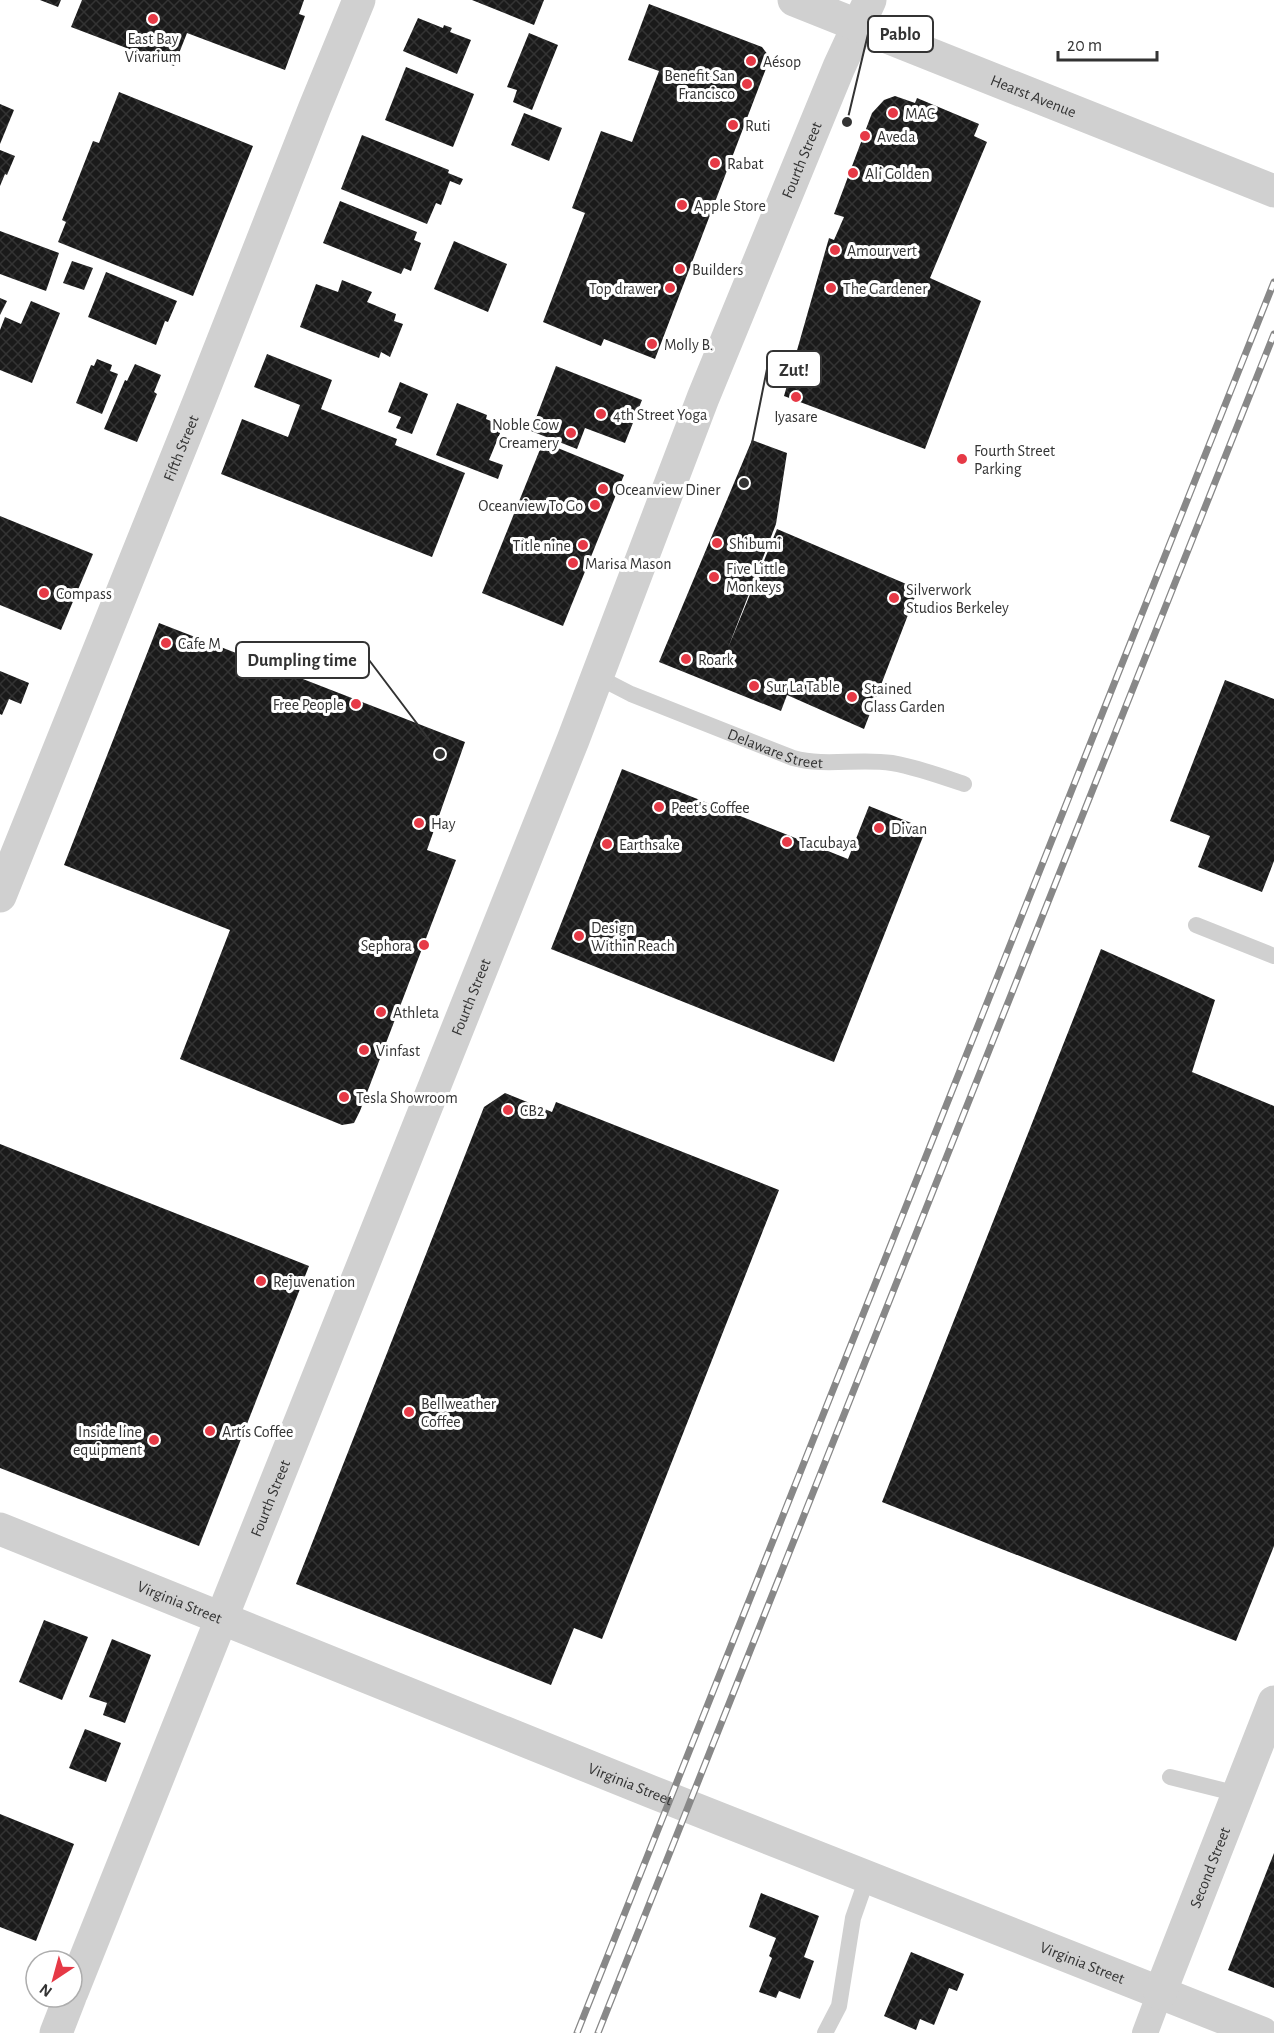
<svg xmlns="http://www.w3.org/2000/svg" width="1274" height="2033" font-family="'Alegreya Sans',sans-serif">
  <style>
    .building { fill: url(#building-cross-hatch) }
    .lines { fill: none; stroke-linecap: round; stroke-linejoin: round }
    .service { stroke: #d0d0d0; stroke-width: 16 }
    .pedestrian { stroke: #d0d0d0; stroke-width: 26 }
    .minor { stroke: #d0d0d0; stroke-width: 33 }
    .tertiary { stroke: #d0d0d0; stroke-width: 33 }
    .rail-casing { stroke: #888; stroke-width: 7 }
    .rail { stroke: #fff; stroke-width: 4.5; stroke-dasharray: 14; stroke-linecap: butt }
    .poi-dot { fill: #e63946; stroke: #fff; stroke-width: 2 }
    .labels { text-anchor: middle; stroke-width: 6; stroke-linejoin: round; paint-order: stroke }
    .poi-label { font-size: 16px; fill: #333; stroke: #fff; text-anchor: start }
    .street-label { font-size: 16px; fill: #333; stroke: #fff }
    .leader { fill: none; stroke: #333; stroke-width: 2 }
    .callout-dot { fill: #333; stroke: #fff; stroke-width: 2 }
    .callout { fill: #fff; stroke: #333; stroke-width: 2 }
    .callout-label { font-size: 18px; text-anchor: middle; font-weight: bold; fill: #333 }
  </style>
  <defs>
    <pattern id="building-cross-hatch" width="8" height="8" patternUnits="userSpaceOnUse" patternTransform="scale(1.5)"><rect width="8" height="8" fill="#1a1a1a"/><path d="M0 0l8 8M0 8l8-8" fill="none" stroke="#333"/></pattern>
  </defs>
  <rect width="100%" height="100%" fill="#fff"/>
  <!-- building -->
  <g class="building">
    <polygon points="40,0 61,0 58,7"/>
    <polygon points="82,0 304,0 299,14 305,16 285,70 187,33 174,66 71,27"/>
    <polygon points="472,0 544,0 534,25"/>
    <polygon points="649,4 762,47 768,55 767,66 655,359 604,339 601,346 543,322 585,213 572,208 601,131 632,142 659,71 628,60"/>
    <polygon points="418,18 443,28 444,25 452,28 450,32 471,40 457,74 403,51"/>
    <polygon points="529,33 558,45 532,110 513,102 517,90 507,87"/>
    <polygon points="406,67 474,94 453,147 385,120"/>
    <polygon points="119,92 253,146 193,296 58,242 66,222 62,220 93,141 99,143"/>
    <polygon points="895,96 915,103 917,98 979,124 974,136 987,142 930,278 981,301 925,449 784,396 829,238 834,240 844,217 834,214 872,113 884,100"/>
    <polygon points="0,104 14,110 0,144"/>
    <polygon points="524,113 562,128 549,161 511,145"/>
    <polygon points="362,135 449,170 448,173 463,179 460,185 450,181 441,205 436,203 427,224 341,189"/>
    <polygon points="0,150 15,156 7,175 5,174 0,186"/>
    <polygon points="340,201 417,232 414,240 421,243 411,271 404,268 401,274 323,243"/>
    <polygon points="0,231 59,253 46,291 0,274"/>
    <polygon points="454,241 507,264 488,312 434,289"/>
    <polygon points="72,261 93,268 84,290 63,283"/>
    <polygon points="106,272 177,301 168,322 165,321 156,345 88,317"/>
    <polygon points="342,280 372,292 367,302 396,314 394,321 403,324 390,357 381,352 379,358 300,327 316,284 338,292"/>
    <polygon points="0,298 7,301 0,315"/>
    <polygon points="31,301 60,313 32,383 0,370 0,330 5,317 21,324"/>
    <polygon points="267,354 332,380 321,409 397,439 395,445 465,473 432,557 221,474 242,419 288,437 300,405 254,387"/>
    <polygon points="97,359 112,365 110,371 118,374 102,414 76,403 91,365 94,366"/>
    <polygon points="135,364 161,375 154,392 157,394 137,442 104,429 125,380 127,381"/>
    <polygon points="556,366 642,400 625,443 585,428 577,449 531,431"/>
    <polygon points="400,382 428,394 412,434 396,428 401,417 388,412"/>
    <polygon points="457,403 487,415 486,419 503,426 489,460 503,465 498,479 436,455"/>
    <polygon points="752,440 787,453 776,524 728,648 777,529 918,589 864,729 787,695 781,711 659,662"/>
    <polygon points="543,442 624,475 563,626 482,593"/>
    <polygon points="0,516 93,554 61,630 0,605"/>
    <polygon points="159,623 465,742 427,850 456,860 360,1111 354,1123 342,1125 180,1059 230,930 64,865"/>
    <polygon points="0,671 29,683 21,704 9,699 2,715 0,714"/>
    <polygon points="1225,680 1274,699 1274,861 1262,892 1198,867 1210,836 1170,821"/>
    <polygon points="622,769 848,859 869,806 926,829 834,1062 551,949"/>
    <polygon points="1101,949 1215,1000 1192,1072 1274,1106 1274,1546 1236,1641 882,1502"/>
    <polygon points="505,1093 552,1112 556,1102 779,1190 602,1639 574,1628 551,1685 296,1584 484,1107"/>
    <polygon points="0,1144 309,1266 199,1546 0,1468"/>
    <polygon points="44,1620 88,1637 62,1700 19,1682"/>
    <polygon points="112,1639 151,1655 125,1723 103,1715 107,1703 89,1697"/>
    <polygon points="85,1729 121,1743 106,1782 69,1768"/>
    <polygon points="0,1814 74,1844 36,1941 0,1927"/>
    <polygon points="1274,1853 1274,1988 1228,1970"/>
    <polygon points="761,1893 819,1916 804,1957 814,1961 800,1999 779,1991 776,1998 759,1992 772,1958 769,1956 776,1938 749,1927"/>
    <polygon points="911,1952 964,1974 957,1991 949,1988 934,2025 920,2019 916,2030 884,2016"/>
  </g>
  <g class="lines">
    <!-- service -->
    <g class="service">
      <path id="s1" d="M596,676L631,694L793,758C826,767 858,758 892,763C916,767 941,776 964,784"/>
      <polyline points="1196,925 1274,956"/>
      <polyline points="1170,1777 1238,1794"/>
      <polyline points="825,2033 839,2006 853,1918 867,1878"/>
    </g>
    <!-- pedestrian -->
    <polyline class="pedestrian" points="1145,2033 1160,1993"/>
    <!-- minor -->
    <g class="minor">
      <path id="s2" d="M0,896L200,399L315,107L359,0"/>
      <path id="s3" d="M0,1529L652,1792L1262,2033"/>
      <path id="s4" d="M72,1992L573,740L703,398L839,67L870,0"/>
      <path id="s5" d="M1160,1993L1274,1702"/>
      <polyline points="56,2033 70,1997"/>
    </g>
    <!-- tertiary -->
    <path class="tertiary" id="s6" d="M794,0L1274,191"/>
    <!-- rail casing -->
    <g class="rail-casing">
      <g id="rail">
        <polyline points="577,2033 1274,282"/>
        <polyline points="598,2033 1274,334"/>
      </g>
    </g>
    <!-- rail -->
    <use href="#rail" class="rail"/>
  </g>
  <!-- markers -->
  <g class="poi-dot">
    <circle cx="153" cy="19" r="6"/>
    <circle cx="751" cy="61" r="6"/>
    <circle cx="747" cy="84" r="6"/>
    <circle cx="893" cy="113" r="6"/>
    <circle cx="733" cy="125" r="6"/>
    <circle cx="865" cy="136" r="6"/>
    <circle cx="715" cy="163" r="6"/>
    <circle cx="853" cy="173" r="6"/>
    <circle cx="682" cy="205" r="6"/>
    <circle cx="835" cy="250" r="6"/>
    <circle cx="680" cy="269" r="6"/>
    <circle cx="670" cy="288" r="6"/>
    <circle cx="831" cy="288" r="6"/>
    <circle cx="652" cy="344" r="6"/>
    <circle cx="796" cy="397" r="6"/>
    <circle cx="601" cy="414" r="6"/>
    <circle cx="571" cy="433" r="6"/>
    <circle cx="962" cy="459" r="6"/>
    <circle cx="603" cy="489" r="6"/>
    <circle cx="595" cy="505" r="6"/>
    <circle cx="717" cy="543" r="6"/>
    <circle cx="583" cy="545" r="6"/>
    <circle cx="573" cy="563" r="6"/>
    <circle cx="714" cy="577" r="6"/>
    <circle cx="44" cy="593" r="6"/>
    <circle cx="894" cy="598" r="6"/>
    <circle cx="166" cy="643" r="6"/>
    <circle cx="686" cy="659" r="6"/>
    <circle cx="754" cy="686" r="6"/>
    <circle cx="852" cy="697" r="6"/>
    <circle cx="356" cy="704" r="6"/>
    <circle cx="659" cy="807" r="6"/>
    <circle cx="419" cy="823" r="6"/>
    <circle cx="879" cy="828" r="6"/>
    <circle cx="787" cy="842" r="6"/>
    <circle cx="607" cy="844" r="6"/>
    <circle cx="579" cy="936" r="6"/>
    <circle cx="424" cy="945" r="6"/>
    <circle cx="381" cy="1012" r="6"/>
    <circle cx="364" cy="1050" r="6"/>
    <circle cx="344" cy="1097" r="6"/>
    <circle cx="508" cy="1110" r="6"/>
    <circle cx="261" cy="1281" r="6"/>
    <circle cx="409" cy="1412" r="6"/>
    <circle cx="210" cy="1431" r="6"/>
    <circle cx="154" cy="1440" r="6"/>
  </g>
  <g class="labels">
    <!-- poi labels -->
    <g class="poi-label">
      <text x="153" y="44" text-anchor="middle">East Bay<tspan x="153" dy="18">Vivarium</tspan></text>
      <text x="763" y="67">Aésop</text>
      <text x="735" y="81" text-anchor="end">Benefit San<tspan x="735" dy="18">Francisco</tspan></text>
      <text x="905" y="119">MAC</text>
      <text x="745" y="131">Ruti</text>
      <text x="877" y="142">Aveda</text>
      <text x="727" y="169">Rabat</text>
      <text x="865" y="179">Ali Golden</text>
      <text x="694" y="211">Apple Store</text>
      <text x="847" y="256">Amour vert</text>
      <text x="692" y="275">Builders</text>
      <text x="658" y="294" text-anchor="end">Top drawer</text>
      <text x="843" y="294">The Gardener</text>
      <text x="664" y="350">Molly B.</text>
      <text x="613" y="420">4th Street Yoga</text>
      <text x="796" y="422" text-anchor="middle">Iyasare</text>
      <text x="559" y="430" text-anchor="end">Noble Cow<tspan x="559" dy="18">Creamery</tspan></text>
      <text x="974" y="456">Fourth Street<tspan x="974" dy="18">Parking</tspan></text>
      <text x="615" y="495">Oceanview Diner</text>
      <text x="583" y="511" text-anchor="end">Oceanview To Go</text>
      <text x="729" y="549">Shibumi</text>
      <text x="571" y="551" text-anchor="end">Title nine</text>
      <text x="585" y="569">Marisa Mason</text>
      <text x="726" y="574">Five Little<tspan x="726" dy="18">Monkeys</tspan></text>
      <text x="906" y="595">Silverwork<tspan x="906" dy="18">Studios Berkeley</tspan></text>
      <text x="56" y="599">Compass</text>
      <text x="178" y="649">Cafe M</text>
      <text x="698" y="665">Roark</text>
      <text x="766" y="692">Sur La Table</text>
      <text x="864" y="694">Stained<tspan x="864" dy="18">Glass Garden</tspan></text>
      <text x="344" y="710" text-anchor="end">Free People</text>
      <text x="671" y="813">Peet's Coffee</text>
      <text x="431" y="829">Hay</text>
      <text x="891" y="834">Divan</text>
      <text x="799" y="848">Tacubaya</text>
      <text x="619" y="850">Earthsake</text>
      <text x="591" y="933">Design<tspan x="591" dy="18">Within Reach</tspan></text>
      <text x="412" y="951" text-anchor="end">Sephora</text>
      <text x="393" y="1018">Athleta</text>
      <text x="376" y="1056">Vinfast</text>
      <text x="356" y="1103">Tesla Showroom</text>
      <text x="520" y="1116">CB2</text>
      <text x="273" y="1287">Rejuvenation</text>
      <text x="421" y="1409">Bellweather<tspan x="421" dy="18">Coffee</tspan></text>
      <text x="142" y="1437" text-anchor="end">Inside line<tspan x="142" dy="18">equipment</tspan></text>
      <text x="222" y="1437">Artís Coffee</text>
    </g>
    <!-- street labels -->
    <g class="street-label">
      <text dy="6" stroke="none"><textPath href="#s6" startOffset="258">Hearst Avenue</textPath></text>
      <text dy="6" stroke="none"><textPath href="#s4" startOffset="1972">Fourth Street</textPath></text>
      <text dy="6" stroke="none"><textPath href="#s2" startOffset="483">Fifth Street</textPath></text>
      <text dy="6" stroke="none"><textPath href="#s1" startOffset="194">Delaware Street</textPath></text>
      <text dy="6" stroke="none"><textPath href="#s4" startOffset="1072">Fourth Street</textPath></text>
      <text dy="6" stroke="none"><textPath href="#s4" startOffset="532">Fourth Street</textPath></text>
      <text dy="6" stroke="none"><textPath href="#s3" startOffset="194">Virginia Street</textPath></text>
      <text dy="6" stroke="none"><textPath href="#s3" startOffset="680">Virginia Street</textPath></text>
      <text dy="6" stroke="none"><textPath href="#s5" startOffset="135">Second Street</textPath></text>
      <text dy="6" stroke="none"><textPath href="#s3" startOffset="1166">Virginia Street</textPath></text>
    </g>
  </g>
  <!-- callouts -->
  <path class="leader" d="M847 122L868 34M744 483L767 369M440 754L369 660"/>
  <g class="callout-dot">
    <circle cx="847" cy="122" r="6"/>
    <circle cx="744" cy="483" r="6"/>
    <circle cx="440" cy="754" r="6"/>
  </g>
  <g class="callout">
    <rect x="868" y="16" width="65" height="36" rx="6"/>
    <rect x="767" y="351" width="54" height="36" rx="6"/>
    <rect x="236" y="642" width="133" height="36" rx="6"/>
  </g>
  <g class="callout-label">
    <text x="900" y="40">Pablo</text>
    <text x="794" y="376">Zut!</text>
    <text x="302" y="666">Dumpling time</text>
  </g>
  <!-- north arrow -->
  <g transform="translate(54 1979) rotate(216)"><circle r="28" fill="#ffffff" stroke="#adadad" stroke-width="1.5"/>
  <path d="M0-4.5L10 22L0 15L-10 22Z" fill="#e63946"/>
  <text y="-9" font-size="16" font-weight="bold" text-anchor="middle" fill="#333333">N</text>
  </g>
  <!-- scale -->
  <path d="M1058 51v9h99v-9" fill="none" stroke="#333333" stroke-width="3"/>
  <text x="1067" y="51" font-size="18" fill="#333333" stroke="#ffffff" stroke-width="4.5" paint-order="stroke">20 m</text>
</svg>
